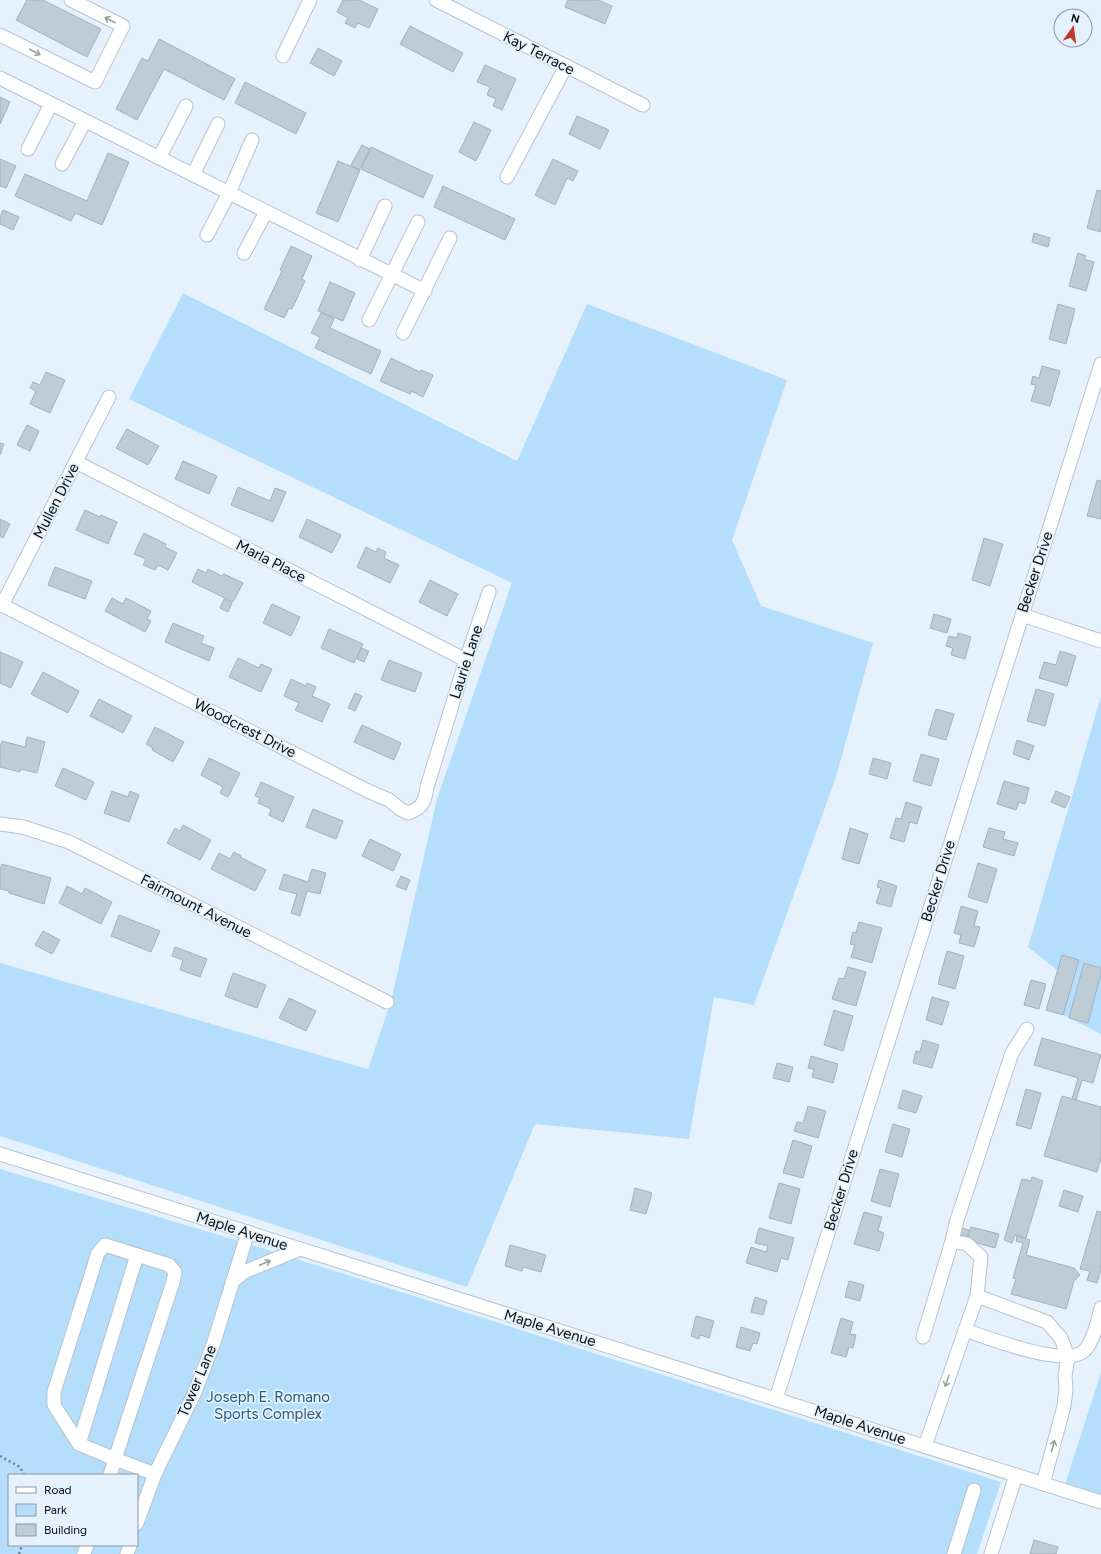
<svg xmlns="http://www.w3.org/2000/svg" width="1101" height="1554" font-family="Figtree,sans-serif">
  <style>
    .green { fill: #b4defc; fill-rule: evenodd }
    .building { fill: #beccd6; stroke: #a4b1bb }
    .lines { fill: none; stroke-linecap: round; stroke-linejoin: round }
    .minor-casing { stroke: #b6c4ce; stroke-width: 15 }
    .path { stroke: #767e85; stroke-width: 2.5; stroke-dasharray: 2 3; stroke-linecap: butt }
    .minor { stroke: #fff; stroke-width: 13 }
    .oneway { stroke: #9d9fa0 }
    .labels { text-anchor: middle; stroke-width: 3.5; stroke-linejoin: round; paint-order: stroke }
    .street-label { font-size: 15px; fill: #090e11; stroke: #e5f2fd }
    .park-label { font-size: 15px; fill: #255b7d; stroke: #e5f2fd }
  </style>
  <rect width="100%" height="100%" fill="#e5f2fd"/>
  <!-- green -->
  <g class="green">
    <polygon points="183,293 517,461 587,304 787,380 732,540 761,606 873,643 836,777 754,1005 714,997 689,1139 535,1124 467,1287 0,1136 0,963 368,1069 391,1001 437,799 512,583 129,399"/>
    <polygon points="1101,696 1101,1034 1059,1013 1062,974 1028,947"/>
    <path d="M0,1169L262,1248L1001,1482L977,1554H0ZM9,1475H137V1545H9Z"/>
    <polygon points="1101,1372 1101,1503 1063,1491"/>
  </g>
  <!-- building -->
  <g class="building">
    <polygon points="27,0 43,0 101,29 87,57 16,20"/>
    <polygon points="343,0 359,0 378,9 369,28 358,23 355,28 345,23 348,18 337,12"/>
    <polygon points="568,0 598,0 612,6 605,24 565,7"/>
    <polygon points="410,26 463,53 453,72 400,44"/>
    <polygon points="159,39 235,79 224,100 164,69 137,120 116,109 142,58 148,61"/>
    <polygon points="318,48 342,61 334,76 310,63"/>
    <polygon points="485,65 516,79 502,110 493,106 496,99 487,95 490,87 477,82"/>
    <polygon points="245,82 306,113 296,134 235,103"/>
    <polygon points="0,97 10,102 0,124"/>
    <polygon points="577,116 609,130 600,149 569,134"/>
    <polygon points="474,122 491,130 476,161 459,152"/>
    <polygon points="362,145 370,149 359,170 351,165"/>
    <polygon points="371,147 433,176 423,198 361,169"/>
    <polygon points="108,153 129,162 102,225 75,213 71,221 15,196 25,174 87,201"/>
    <polygon points="0,159 16,166 6,188 0,186"/>
    <polygon points="553,159 578,171 573,181 567,178 555,205 535,195"/>
    <polygon points="338,161 360,170 338,222 316,213"/>
    <polygon points="443,186 515,219 505,240 434,207"/>
    <polygon points="1097,190 1101,191 1101,232 1087,228"/>
    <polygon points="3,210 19,217 13,230 0,224 0,217"/>
    <polygon points="1034,233 1050,238 1048,247 1032,242"/>
    <polygon points="291,246 312,256 302,279 305,281 292,309 289,308 284,318 264,309 282,271 280,270"/>
    <polygon points="1078,253 1086,256 1084,259 1094,262 1086,291 1069,286"/>
    <polygon points="330,282 355,293 343,321 318,311"/>
    <polygon points="1058,304 1075,309 1066,344 1049,339"/>
    <polygon points="321,313 334,319 330,328 381,351 371,374 315,348 320,337 311,333"/>
    <polygon points="391,358 420,372 421,370 433,375 423,397 411,391 410,394 380,381"/>
    <polygon points="1042,366 1060,371 1050,406 1031,401 1036,385 1031,384 1033,376 1039,378"/>
    <polygon points="46,372 65,380 50,413 30,404 36,391 30,388 33,382 40,385"/>
    <polygon points="27,425 39,431 30,451 17,445"/>
    <polygon points="127,429 159,446 148,465 116,448"/>
    <polygon points="0,443 4,444 0,455"/>
    <polygon points="183,461 217,476 209,494 175,479"/>
    <polygon points="1097,480 1101,481 1101,519 1087,516"/>
    <polygon points="238,487 270,501 275,488 286,492 273,522 231,505"/>
    <polygon points="85,510 100,517 101,515 117,522 108,544 76,530"/>
    <polygon points="0,519 10,524 3,538 0,536"/>
    <polygon points="307,519 341,535 332,553 299,537"/>
    <polygon points="144,533 166,544 165,547 177,553 168,570 158,565 155,570 143,565 146,559 134,554"/>
    <polygon points="984,538 1003,544 990,586 972,580"/>
    <polygon points="366,547 376,552 378,548 386,552 384,558 399,565 390,583 357,567"/>
    <polygon points="55,567 92,581 85,599 48,585"/>
    <polygon points="198,569 206,573 208,569 222,576 224,574 243,583 233,602 192,582"/>
    <polygon points="430,580 458,594 447,616 419,602"/>
    <polygon points="112,598 123,604 126,598 151,611 147,619 151,621 145,632 105,611"/>
    <polygon points="224,599 232,603 228,612 220,608"/>
    <polygon points="272,604 300,617 291,636 263,623"/>
    <polygon points="934,614 951,619 947,633 930,628"/>
    <polygon points="173,623 204,636 201,643 214,648 209,661 165,642"/>
    <polygon points="329,629 363,644 354,663 321,648"/>
    <polygon points="958,633 971,637 965,659 951,655 953,648 946,646 949,636 957,638"/>
    <polygon points="361,648 369,651 364,662 357,659"/>
    <polygon points="1060,651 1076,656 1067,686 1039,678 1044,662 1056,665"/>
    <polygon points="0,652 23,662 11,688 0,683"/>
    <polygon points="238,658 259,668 261,664 272,669 261,692 229,677"/>
    <polygon points="389,660 422,673 415,692 381,680"/>
    <polygon points="43,672 79,691 68,713 31,694"/>
    <polygon points="291,679 306,686 307,683 316,687 312,696 330,704 322,722 295,710 299,703 284,696"/>
    <polygon points="1036,689 1054,694 1045,726 1027,721"/>
    <polygon points="355,693 362,696 355,711 348,708"/>
    <polygon points="99,699 132,716 123,733 90,716"/>
    <polygon points="936,709 954,714 946,740 928,735"/>
    <polygon points="362,725 401,743 394,760 354,742"/>
    <polygon points="155,727 184,742 173,762 152,750 153,748 146,744"/>
    <polygon points="27,737 45,742 37,773 21,769 20,772 0,767 0,747 2,741 25,747"/>
    <polygon points="1017,740 1034,746 1029,760 1013,754"/>
    <polygon points="921,754 939,759 931,786 913,781"/>
    <polygon points="209,758 240,773 228,797 220,793 223,787 201,775"/>
    <polygon points="873,758 891,763 887,779 869,774"/>
    <polygon points="63,768 94,782 86,800 55,786"/>
    <polygon points="1004,781 1029,788 1025,804 1019,802 1016,810 997,804"/>
    <polygon points="261,782 294,797 283,822 269,815 271,809 258,803 260,798 255,796"/>
    <polygon points="112,791 128,797 130,791 139,795 129,822 104,813"/>
    <polygon points="1056,791 1070,797 1065,808 1051,802"/>
    <polygon points="906,802 922,807 917,824 910,822 904,842 890,838 896,818 901,819"/>
    <polygon points="313,809 343,821 336,839 306,827"/>
    <polygon points="183,825 211,840 200,860 167,843 175,828 180,831"/>
    <polygon points="850,828 868,834 859,864 842,859"/>
    <polygon points="989,828 1005,832 1003,839 1018,843 1014,856 983,847"/>
    <polygon points="370,839 401,854 393,871 362,856"/>
    <polygon points="234,852 241,856 240,857 266,870 255,891 211,869 219,853 230,859"/>
    <polygon points="978,863 997,869 987,903 968,897"/>
    <polygon points="2,864 51,878 44,904 9,893 9,891 0,889 0,870"/>
    <polygon points="312,869 326,873 320,894 307,891 300,916 291,913 297,894 279,889 284,874 308,882"/>
    <polygon points="401,876 410,880 406,890 396,886"/>
    <polygon points="879,880 897,886 891,907 876,903 881,888 877,887"/>
    <polygon points="67,886 82,894 85,888 112,902 101,924 59,903"/>
    <polygon points="961,906 978,911 974,926 980,927 974,947 959,943 961,935 954,933"/>
    <polygon points="119,915 160,931 151,952 111,936"/>
    <polygon points="859,922 882,928 872,963 851,957 855,945 850,944 853,932 856,933"/>
    <polygon points="43,931 60,940 52,954 35,945"/>
    <polygon points="175,947 207,959 200,977 180,970 183,960 172,956"/>
    <polygon points="947,951 964,956 955,989 938,984"/>
    <polygon points="1062,955 1079,960 1063,1015 1046,1010"/>
    <polygon points="1084,963 1101,968 1101,973 1088,1023 1069,1018"/>
    <polygon points="848,967 866,972 856,1006 832,999 839,978 844,979"/>
    <polygon points="233,973 266,985 257,1008 225,996"/>
    <polygon points="1031,980 1046,984 1039,1009 1024,1005"/>
    <polygon points="932,997 949,1002 942,1025 926,1020"/>
    <polygon points="289,998 316,1011 306,1031 279,1018"/>
    <polygon points="834,1010 853,1016 843,1051 824,1045"/>
    <polygon points="1042,1038 1101,1055 1093,1083 1082,1080 1076,1100 1072,1099 1078,1078 1034,1065"/>
    <polygon points="923,1040 939,1045 932,1068 913,1063 916,1051 920,1052"/>
    <polygon points="811,1056 838,1064 833,1083 812,1077 814,1069 808,1068"/>
    <polygon points="777,1063 793,1067 789,1082 773,1078"/>
    <polygon points="1026,1089 1041,1093 1031,1129 1016,1125"/>
    <polygon points="903,1090 922,1096 916,1113 898,1108"/>
    <polygon points="1062,1096 1101,1107 1101,1158 1097,1172 1044,1156"/>
    <polygon points="808,1106 826,1111 818,1138 794,1131 797,1122 803,1123"/>
    <polygon points="893,1124 910,1129 902,1157 885,1152"/>
    <polygon points="793,1140 812,1146 803,1178 783,1173"/>
    <polygon points="880,1169 899,1174 890,1207 871,1201"/>
    <polygon points="1032,1177 1043,1181 1026,1238 1015,1235 1012,1243 1004,1240 1022,1179 1031,1181"/>
    <polygon points="779,1183 800,1189 791,1224 769,1218"/>
    <polygon points="635,1188 652,1193 646,1214 630,1210"/>
    <polygon points="1064,1190 1083,1196 1078,1212 1059,1206"/>
    <polygon points="1097,1211 1101,1212 1101,1270 1097,1283 1087,1280 1090,1271 1080,1269"/>
    <polygon points="864,1212 882,1217 878,1231 884,1233 879,1251 854,1244"/>
    <polygon points="971,1227 999,1234 995,1248 967,1240"/>
    <polygon points="759,1228 794,1238 788,1260 781,1258 777,1272 746,1263 751,1247 766,1252 768,1246 755,1243"/>
    <polygon points="962,1228 969,1230 967,1237 960,1235"/>
    <polygon points="1017,1236 1030,1240 1026,1255 1074,1268 1080,1275 1074,1281 1066,1309 1011,1294 1016,1279 1013,1278 1023,1243 1016,1241"/>
    <polygon points="510,1245 546,1255 541,1272 523,1267 522,1271 505,1266"/>
    <polygon points="849,1281 864,1285 860,1301 845,1297"/>
    <polygon points="755,1297 767,1301 763,1315 751,1312"/>
    <polygon points="696,1316 714,1321 709,1338 700,1335 699,1339 691,1336"/>
    <polygon points="841,1318 853,1322 850,1334 856,1335 853,1348 849,1347 846,1357 831,1353"/>
    <polygon points="741,1327 760,1333 757,1344 753,1343 750,1351 736,1347"/>
    <polygon points="1034,1540 1058,1547 1056,1554 1030,1554"/>
  </g>
  <g class="lines">
    <!-- minor casing -->
    <g class="minor-casing">
      <g id="minor">
        <polyline points="436,0 643,105"/>
        <polyline points="0,35 95,82 123,26 71,0"/>
        <polyline points="283,56 310,0"/>
        <polyline points="0,78 425,291"/>
        <polyline points="28,149 51,104"/>
        <polyline points="159,158 186,106"/>
        <polyline points="62,164 85,121"/>
        <polyline points="193,175 218,124"/>
        <polyline points="507,177 566,66"/>
        <polyline points="207,235 229,193 252,140"/>
        <polyline points="244,253 266,212"/>
        <polyline points="360,260 385,206"/>
        <polyline points="369,320 418,222"/>
        <polyline points="403,333 450,238"/>
        <polyline points="76,462 466,660"/>
        <path d="M0,604L368,791L389,800L400,809L408,813C423,808 425,801 427,787L466,660L489,592"/>
        <polyline points="2,605 109,397"/>
        <polyline points="1022,615 1101,641"/>
        <polyline points="0,824 23,827 69,842 387,1002"/>
        <polyline points="1027,1029 1012,1053 957,1220 952,1241 967,1244 981,1257 977,1296 1047,1322 1061,1338 1068,1357 1065,1376 1066,1390 1064,1406 1043,1484"/>
        <polyline points="0,1154 1101,1502"/>
        <polyline points="232,1282 244,1272 300,1249"/>
        <path d="M965,1330C988,1338 1065,1368 1084,1351C1093,1343 1098,1320 1101,1308"/>
        <polyline points="923,1337 952,1241"/>
        <polyline points="776,1399 1101,364"/>
        <polyline points="79,1444 137,1255"/>
        <polyline points="925,1446 977,1296"/>
        <polyline points="110,1475 115,1459 173,1282 175,1272 169,1265 105,1245 98,1253 54,1392 54,1405 79,1444 115,1459 155,1474"/>
        <polyline points="137,1523 155,1474 195,1392 214,1342 248,1232"/>
        <polyline points="84,1554 87,1545"/>
        <polyline points="127,1554 130,1545"/>
        <polyline points="954,1554 974,1490"/>
        <polyline points="991,1554 1016,1475"/>
      </g>
    </g>
    <!-- path -->
    <g class="path">
      <polyline points="0,1456 20,1467 24,1475"/>
      <polyline points="19,1554 22,1545"/>
    </g>
    <!-- minor -->
    <use href="#minor" class="minor"/>
  </g>
  <!-- one-way arrows -->
  <defs><path id="oneway-shaft" d="M-6 0H5M1.5-3L5.5 0L1.5 3" fill="none" stroke-width="1.6" stroke-linecap="round" stroke-linejoin="round"/></defs>
  <g class="oneway">
    <use href="#oneway-shaft" transform="translate(110 20) rotate(-153)"/>
    <use href="#oneway-shaft" transform="translate(35 52) rotate(27)"/>
    <use href="#oneway-shaft" transform="translate(265 1263) rotate(-23)"/>
    <use href="#oneway-shaft" transform="translate(947 1381) rotate(109)"/>
    <use href="#oneway-shaft" transform="translate(1053 1446) rotate(-75)"/>
  </g>
  <g class="labels">
    <!-- street labels -->
    <g class="street-label">
      <text transform="translate(539 53) rotate(27)" y="5">Kay Terrace</text>
      <text transform="translate(56 501) rotate(-63)" y="5">Mullen Drive</text>
      <text transform="translate(271 561) rotate(27)" y="5">Marla Place</text>
      <text transform="translate(1035 572) rotate(-72)" y="5">Becker Drive</text>
      <text transform="translate(466 662) rotate(-72)" y="5">Laurie Lane</text>
      <text transform="translate(245 728) rotate(27)" y="5">Woodcrest Drive</text>
      <text transform="translate(938 881) rotate(-73)" y="5">Becker Drive</text>
      <text transform="translate(196 906) rotate(27)" y="5">Fairmount Avenue</text>
      <text transform="translate(841 1190) rotate(-73)" y="5">Becker Drive</text>
      <text transform="translate(242 1231) rotate(18)" y="5">Maple Avenue</text>
      <text transform="translate(550 1328) rotate(17)" y="5">Maple Avenue</text>
      <text transform="translate(197 1381) rotate(-67)" y="5">Tower Lane</text>
      <text transform="translate(860 1425) rotate(18)" y="5">Maple Avenue</text>
    </g>
    <!-- park labels -->
    <g class="park-label">
      <text x="268" y="1402">Joseph E. Romano<tspan x="268" dy="17">Sports Complex</tspan></text>
    </g>
  </g>
  <!-- legend -->
  <rect x="8" y="1474" width="130" height="72" fill="#e5f2fd" stroke="#8d979f"/>
  <rect x="16" y="1487" width="20" height="6" fill="#ffffff" stroke="#8d979f"/>
  <text x="44" y="1494" font-size="12" fill="#090e11">Road</text>
  <rect x="16" y="1504" width="20" height="12" fill="#b4defc" stroke="#8d979f"/>
  <text x="44" y="1514" font-size="12" fill="#090e11">Park</text>
  <rect x="16" y="1524" width="20" height="12" fill="#beccd6" stroke="#8d979f"/>
  <text x="44" y="1534" font-size="12" fill="#090e11">Building</text>
  <!-- north arrow -->
  <g transform="translate(1073 28) rotate(14)"><circle r="19" fill="#e5f2fd" stroke="#8d979f"/>
  <path d="M0-3L7 15L0 10L-7 15Z" fill="#c43828"/>
  <text y="-6" font-size="11" font-weight="bold" text-anchor="middle" fill="#090e11">N</text>
  </g>
</svg>
